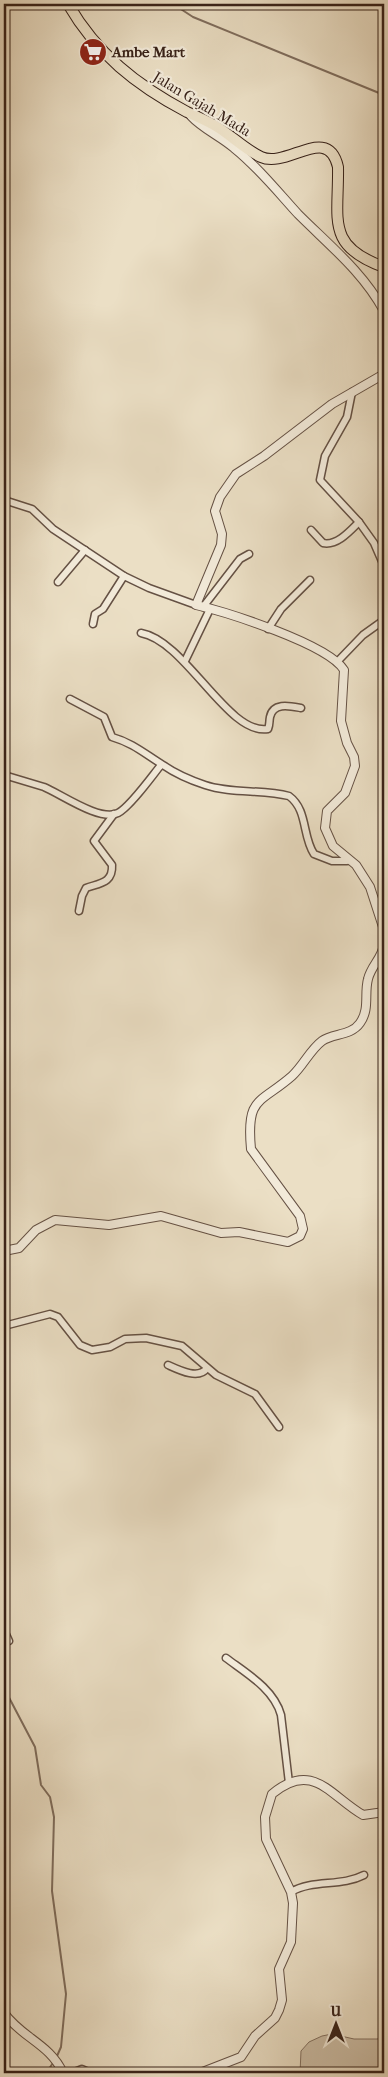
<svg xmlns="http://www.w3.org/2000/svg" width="388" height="2077" font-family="'IM FELL French Canon',serif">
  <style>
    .green { fill: #cdbfa8; stroke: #827060 }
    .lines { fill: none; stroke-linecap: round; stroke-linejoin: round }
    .stream { stroke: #7f6d5d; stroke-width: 2 }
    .minor-casing { stroke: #655144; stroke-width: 9 }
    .tertiary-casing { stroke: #655144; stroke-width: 10 }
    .trunk-casing { stroke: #382219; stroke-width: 12 }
    .minor { stroke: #f2ead9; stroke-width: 6 }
    .tertiary { stroke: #f2ead9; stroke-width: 8 }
    .trunk { stroke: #ebdfc5; stroke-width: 10 }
    .labels { text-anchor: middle; stroke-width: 4.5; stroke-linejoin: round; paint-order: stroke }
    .poi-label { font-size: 15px; font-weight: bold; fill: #382219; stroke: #f2ead9; text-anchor: start }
    .street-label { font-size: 15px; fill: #382219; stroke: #f2ead9 }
  </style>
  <rect width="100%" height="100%" fill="#ebdfc5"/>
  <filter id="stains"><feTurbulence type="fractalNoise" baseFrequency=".004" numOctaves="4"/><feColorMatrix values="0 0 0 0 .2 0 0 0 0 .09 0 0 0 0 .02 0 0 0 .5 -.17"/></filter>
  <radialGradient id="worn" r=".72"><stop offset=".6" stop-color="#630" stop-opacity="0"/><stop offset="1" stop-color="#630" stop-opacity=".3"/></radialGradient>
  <!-- green -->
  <polygon class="green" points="384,2020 384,2073 300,2073 301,2051 309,2042 322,2036 332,2034 354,2039 378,2039"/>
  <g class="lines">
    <!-- stream -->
    <g class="stream">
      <polyline points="173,4 193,17 384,95"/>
      <polyline points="4,1688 35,1747 41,1785 50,1797 54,1817 52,1891 66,1994 61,2047 57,2056"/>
      <polyline points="46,2073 53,2063"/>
    </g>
    <!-- minor casing -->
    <g class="minor-casing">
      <g id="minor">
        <polyline points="352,392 347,417 325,456 320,480 359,522 374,543 384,566"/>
        <polyline points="4,500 32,509 53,529 124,576 149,588 196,605"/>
        <path d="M311,530L323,543C337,546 350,531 359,522"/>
        <polyline points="58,582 85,550"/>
        <polyline points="203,607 240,559 249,554"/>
        <polyline points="93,624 95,614 103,609 124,576"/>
        <polyline points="268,629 281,609 310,580"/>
        <path d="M141,633C186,641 228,736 268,729C270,724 269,722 270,717C273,702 290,706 301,708"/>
        <polyline points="185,661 210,609"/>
        <polyline points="337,662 363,635 384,620"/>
        <path d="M70,699L104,717L112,737C133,743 145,754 163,765C176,774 190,780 205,785C232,794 262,789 289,796C308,810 302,836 314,854L332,861H347"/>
        <path d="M4,775C17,779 31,783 44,787C61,794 100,822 118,813C130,807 152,776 161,765"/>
        <path d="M79,911L82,896L86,888C100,883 113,883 112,865L94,841L114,814"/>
        <polyline points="4,1326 50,1314 58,1317 80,1345 92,1350 110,1347 125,1339 146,1338 182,1346 216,1375 255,1394 279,1427"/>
        <path d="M168,1365C179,1370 199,1380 207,1368"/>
        <polyline points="4,1630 9,1641"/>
        <path d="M226,1658C246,1673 274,1689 281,1715L289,1783"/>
        <path d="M291,1892C313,1879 341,1887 364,1875"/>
        <polyline points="4,2040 4,2041"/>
        <polyline points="72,2073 82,2069 91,2073"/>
      </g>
    </g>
    <!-- tertiary casing -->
    <g class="tertiary-casing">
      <g id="tertiary">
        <path d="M191,116C203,129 220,136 234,148C258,167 277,191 298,214C329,245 363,272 384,311"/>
        <path d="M384,374L332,404L264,456L236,474L220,497L215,511L222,534L221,545L196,605C226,612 328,644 344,670L341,721L347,743L354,757L355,766L345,793L327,811L325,828L333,846L356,865L370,887L384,930"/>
        <path d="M4,1251L19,1248L36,1230L55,1220L109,1225L161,1216L221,1233L239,1232L288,1242L300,1236L303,1229L300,1216L251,1149C246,1096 260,1104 292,1076C303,1066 310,1050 322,1041C333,1033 351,1036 360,1023C370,1009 364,994 368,979C371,966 382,958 384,945"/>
        <path d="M4,2013C22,2038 50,2044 63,2073"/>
        <path d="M200,2073L241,2057L255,2036L275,2018L279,2010L282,2000L279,1969L291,1942L293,1903L291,1892L266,1839L265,1817L272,1794C313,1760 330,1796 363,1815L384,1812"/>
      </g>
    </g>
    <!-- trunk casing -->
    <g class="trunk-casing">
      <path id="trunk" d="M68,4C97,54 136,85 187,112C196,116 205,120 214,125C230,134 244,149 261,157C287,169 328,123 338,167C339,219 325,246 384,267"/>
    </g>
    <!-- minor -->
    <use href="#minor" class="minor"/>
    <!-- tertiary -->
    <use href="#tertiary" class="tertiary"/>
    <!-- trunk -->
    <use href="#trunk" class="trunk"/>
  </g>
  <!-- icons -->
  <defs>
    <g id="supermarket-disc" transform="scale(1.4375)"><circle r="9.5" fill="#8f2418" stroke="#f2ead9"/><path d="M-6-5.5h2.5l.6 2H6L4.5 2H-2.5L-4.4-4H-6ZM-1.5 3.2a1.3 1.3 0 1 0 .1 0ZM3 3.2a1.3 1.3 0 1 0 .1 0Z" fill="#fff"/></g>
  </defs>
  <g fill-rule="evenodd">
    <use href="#supermarket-disc" x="93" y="52"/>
  </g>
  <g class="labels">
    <!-- poi labels -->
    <g class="poi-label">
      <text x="112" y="57">Ambe Mart</text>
    </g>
    <!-- street labels -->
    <g class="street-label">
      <text transform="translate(202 104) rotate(31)" y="5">Jalan Gajah Mada</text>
    </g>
  </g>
  <!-- margin -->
  <rect width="388" height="2077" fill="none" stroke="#ebdfc5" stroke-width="20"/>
  <rect x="5" y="5" width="378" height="2067" fill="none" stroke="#382219" stroke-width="2.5"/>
  <rect x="10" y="10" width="368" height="2057" fill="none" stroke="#382219"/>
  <!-- north arrow -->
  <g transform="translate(336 2024)" stroke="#f2ead9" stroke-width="4" paint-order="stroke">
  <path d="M0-4L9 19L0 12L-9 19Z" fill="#382219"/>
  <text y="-8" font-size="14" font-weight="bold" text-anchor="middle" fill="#382219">U</text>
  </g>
  <rect width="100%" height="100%" filter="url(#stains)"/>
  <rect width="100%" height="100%" fill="url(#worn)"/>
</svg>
